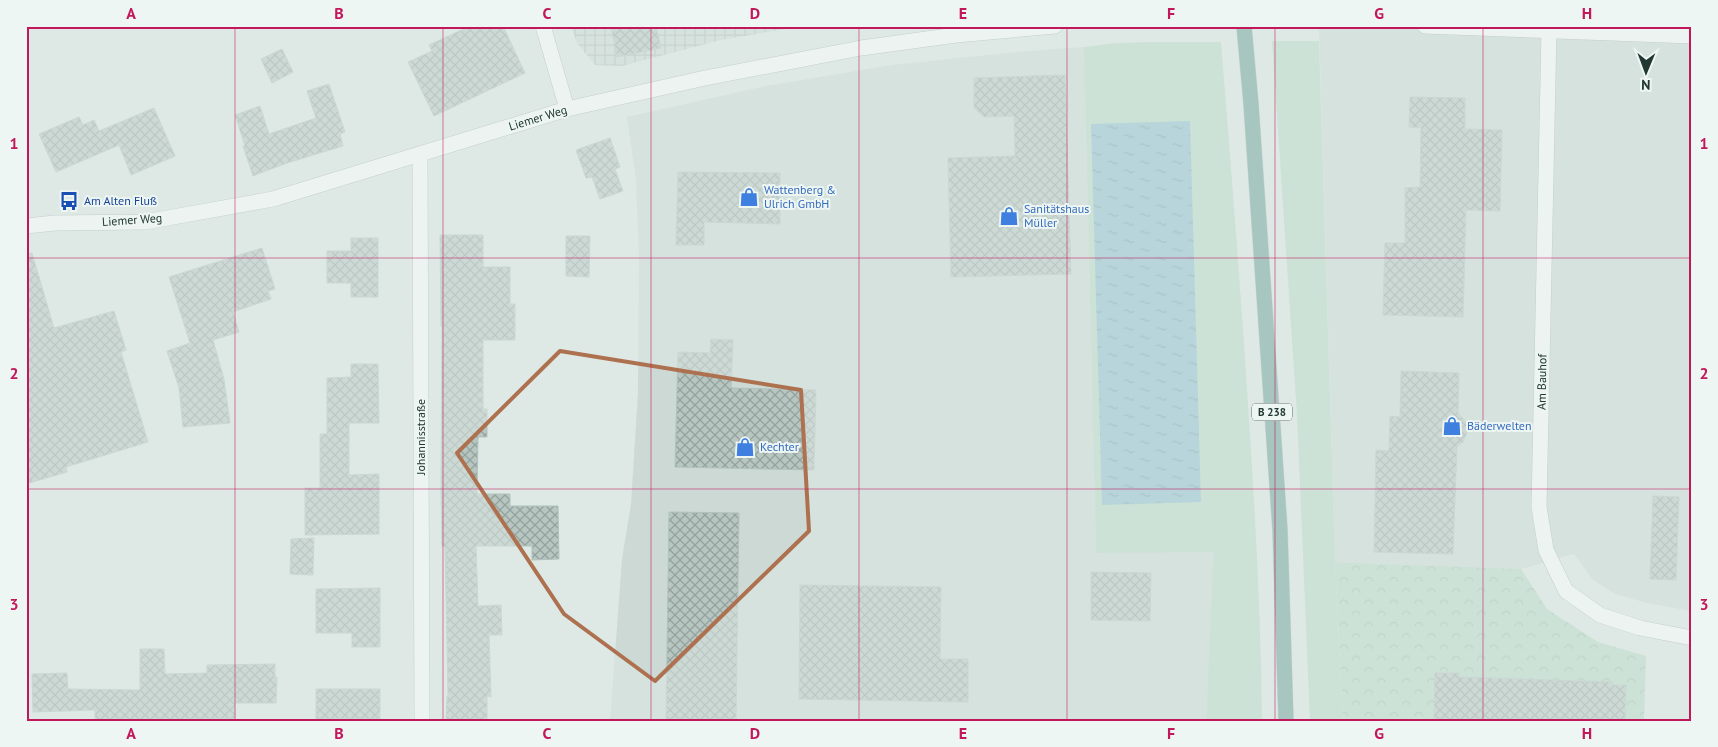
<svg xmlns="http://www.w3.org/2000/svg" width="1718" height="747" font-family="'PT Sans',sans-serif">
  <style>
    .built { fill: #cdd9d4 }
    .industrial { fill: url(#industrial-grid) }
    .green { fill: #b8d9c3 }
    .park { fill: url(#park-crowns) }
    .water { fill: url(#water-ripples) }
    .building { fill: url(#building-cross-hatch); stroke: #b1c2bc }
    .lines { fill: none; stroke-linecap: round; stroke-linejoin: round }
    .street-casing { stroke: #a2b0ac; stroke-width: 16 }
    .primary-casing { stroke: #bcc3c2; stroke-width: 16 }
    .street { stroke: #fff; stroke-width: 15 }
    .primary { stroke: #659c92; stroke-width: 15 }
    .marked { fill: none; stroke: #ae7150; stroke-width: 4; stroke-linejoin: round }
    .grid { fill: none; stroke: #c2185b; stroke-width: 1; stroke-opacity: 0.55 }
    .labels { text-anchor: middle; stroke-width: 4; stroke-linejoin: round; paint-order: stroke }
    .shield { fill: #eef6f3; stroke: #5e716d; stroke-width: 1 }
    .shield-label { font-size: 11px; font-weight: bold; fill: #213833 }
    .street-label { font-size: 12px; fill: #213833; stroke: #eef6f3 }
    .shop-label { font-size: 12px; fill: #366cbe; stroke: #eef6f3; text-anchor: start }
    .transit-label { font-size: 12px; fill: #164399; stroke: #eef6f3; text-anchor: start }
    .neatline { fill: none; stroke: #c2185b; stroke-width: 2 }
    .grid-label { font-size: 16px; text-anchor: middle; font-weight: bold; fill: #c2185b }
  </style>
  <defs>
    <pattern id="industrial-grid" width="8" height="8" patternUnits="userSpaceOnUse" patternTransform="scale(1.25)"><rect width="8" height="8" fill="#cdd9d4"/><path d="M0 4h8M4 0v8" fill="none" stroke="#b0bbb6"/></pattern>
    <pattern id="park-crowns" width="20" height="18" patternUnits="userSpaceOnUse" patternTransform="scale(1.25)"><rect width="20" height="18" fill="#b8d9c3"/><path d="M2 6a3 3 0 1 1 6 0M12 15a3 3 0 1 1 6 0" fill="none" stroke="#9ebba8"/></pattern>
    <pattern id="water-ripples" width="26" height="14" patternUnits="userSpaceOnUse" patternTransform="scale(1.25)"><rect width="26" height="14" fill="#88bccc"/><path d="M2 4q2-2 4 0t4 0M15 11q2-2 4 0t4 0" fill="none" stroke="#6f9aa6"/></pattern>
    <pattern id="building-cross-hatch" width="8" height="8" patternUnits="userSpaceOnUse" patternTransform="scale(1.25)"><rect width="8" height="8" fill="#b7c6c1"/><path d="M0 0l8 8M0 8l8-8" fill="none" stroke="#94a29d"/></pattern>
  </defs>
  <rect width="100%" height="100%" fill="#dee9e5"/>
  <!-- built -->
  <g class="built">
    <polygon points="1319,26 1692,26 1692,611 1647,603 1615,594 1593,580 1574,554 1521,569 1335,562"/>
    <polygon points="1084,47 1096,552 1215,552 1206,721 610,721 622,559 631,504 638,392 639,256 636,180 627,117 761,87 892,65 1016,52"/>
  </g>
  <!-- industrial -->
  <polygon class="industrial" points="571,26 803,26 721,40 622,66 595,65 577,43"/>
  <!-- green -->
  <g class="green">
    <polygon points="1272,41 1319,41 1335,562 1343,721 1310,721 1297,415"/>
    <path d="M1153,42H1221C1231,163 1240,283 1248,404C1255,509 1261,615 1262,721H1206L1214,552L1096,553L1084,47L1116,43Z"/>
  </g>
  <!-- park -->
  <polygon class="park" points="1335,562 1521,569 1547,609 1598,642 1646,656 1644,721 1343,721"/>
  <!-- water -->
  <polygon class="water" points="1190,121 1201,502 1102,505 1091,124"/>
  <!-- building -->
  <g class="building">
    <polygon points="470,26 503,26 525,73 434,116 408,62 432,51 429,45"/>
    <polygon points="611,26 656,26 661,48 617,57"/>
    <polygon points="282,49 293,72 272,83 261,59"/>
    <polygon points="1065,75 1071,274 951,277 948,158 1015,156 1014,116 984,117 974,108 974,78"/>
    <polygon points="329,84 345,132 340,134 343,146 287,163 253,176 243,146 245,146 235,115 260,106 269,134 316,118 307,91"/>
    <polygon points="1410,97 1465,98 1465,129 1502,130 1500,211 1466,210 1463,317 1383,315 1385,243 1405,243 1405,188 1420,187 1421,128 1409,127"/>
    <polygon points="154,108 175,156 131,175 119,145 56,172 39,134 79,117 83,125 94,120 99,131"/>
    <polygon points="610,138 620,167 615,169 623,191 600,199 592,177 586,178 576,150"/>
    <polygon points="678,172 780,173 780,224 704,222 704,245 676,245"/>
    <polygon points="440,235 483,235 483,267 510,267 510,304 515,304 515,340 483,340 483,409 487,409 487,437 478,437 477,494 510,494 510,506 558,506 559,559 532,560 532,546 476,546 478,606 501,605 502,635 489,635 491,697 487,696 487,721 446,721 447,696 448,696 445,547 442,546 441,490 442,326 441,326"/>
    <polygon points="566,236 590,236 589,277 566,276"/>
    <polygon points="351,238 378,238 378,297 351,297 351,283 327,283 327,251 351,251"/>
    <polygon points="262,248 275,289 268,291 271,299 233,312 239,332 213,340 224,379 230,423 183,427 179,388 167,351 190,343 169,277"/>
    <polygon points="32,253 54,328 114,311 126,350 121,352 148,442 66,467 67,472 26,484 26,254"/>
    <polygon points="711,339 733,340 731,388 816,390 814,470 675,467 678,352 710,353"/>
    <polygon points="351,364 378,364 379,423 349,423 349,475 379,474 379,534 305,535 305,488 320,488 320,434 327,434 327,378 351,377"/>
    <polygon points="1401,371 1459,373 1458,413 1467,423 1468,430 1463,442 1457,446 1453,554 1374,552 1376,450 1389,451 1390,416 1400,417"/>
    <polygon points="1653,496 1679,497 1676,580 1650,579"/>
    <polygon points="669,512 739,513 736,721 666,721"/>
    <polygon points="314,538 313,575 290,574 291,539"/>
    <polygon points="1091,572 1151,573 1150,621 1091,620"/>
    <polygon points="800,585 941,587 940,659 968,659 968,702 799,699"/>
    <polygon points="380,588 380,647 352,647 352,633 316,633 316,589"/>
    <polygon points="140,649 164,649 165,674 207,673 207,665 275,664 275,677 277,677 276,703 235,703 235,719 95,720 95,710 33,712 32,674 67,673 68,689 140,690"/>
    <polygon points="1435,673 1459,673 1459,677 1612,682 1613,685 1626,685 1625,721 1434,721"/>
    <rect x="316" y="689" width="64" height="30"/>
  </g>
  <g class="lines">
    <!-- street casing -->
    <g class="street-casing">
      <g id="street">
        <polyline points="543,26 567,109"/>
        <polyline points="1425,26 1692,36"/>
        <polyline points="1549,31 1539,507 1546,550 1566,591 1600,615 1640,628 1692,638"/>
        <polyline points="420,154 422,721"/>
        <polyline points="26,226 55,223 145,222 273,199 567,109 705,78 861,48 956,35 1055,26"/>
      </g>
    </g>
    <!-- primary casing -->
    <g class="primary-casing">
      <polyline id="primary" points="1244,26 1251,104 1280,530 1286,721"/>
    </g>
    <!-- street -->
    <use href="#street" class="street"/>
    <!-- primary -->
    <use href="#primary" class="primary"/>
  </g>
  <!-- marked area -->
  <path d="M0 0H1718V747H0ZM560,351L801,390L809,531L655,681L564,614L457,453Z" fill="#dee9e5" fill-opacity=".55" fill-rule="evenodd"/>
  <path class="marked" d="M560,351L801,390L809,531L655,681L564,614L457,453Z"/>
  <!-- grid -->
  <path class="grid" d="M235,26V721M443,26V721M651,26V721M859,26V721M1067,26V721M1275,26V721M1483,26V721M26,258H1692M26,489H1692"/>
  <!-- icons -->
  <defs>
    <g id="shop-bare" transform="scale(1.5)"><path d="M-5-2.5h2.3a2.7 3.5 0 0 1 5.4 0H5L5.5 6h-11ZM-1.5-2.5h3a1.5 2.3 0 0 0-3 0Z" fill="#3f7fe0" stroke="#eef6f3" stroke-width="2.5" paint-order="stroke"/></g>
    <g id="bus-bare" transform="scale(1.5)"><path d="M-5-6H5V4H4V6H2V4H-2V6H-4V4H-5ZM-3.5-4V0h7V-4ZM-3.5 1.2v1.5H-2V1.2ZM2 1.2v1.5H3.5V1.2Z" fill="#1a4fb4" stroke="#eef6f3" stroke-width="2.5" paint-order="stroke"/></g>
  </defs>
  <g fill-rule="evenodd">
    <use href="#shop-bare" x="749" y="197"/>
    <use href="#bus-bare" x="69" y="201"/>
    <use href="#shop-bare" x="1009" y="216"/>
    <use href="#shop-bare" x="1452" y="426"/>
    <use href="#shop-bare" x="745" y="447"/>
  </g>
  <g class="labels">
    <!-- shield labels -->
    <rect class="shield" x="1252" y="403.5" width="40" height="17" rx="4"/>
    <g class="shield-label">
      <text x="1272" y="416">B 238</text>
    </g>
    <!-- street labels -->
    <g class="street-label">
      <text transform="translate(538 118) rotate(-17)" y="4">Liemer Weg</text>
      <text transform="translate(132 220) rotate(-4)" y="4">Liemer Weg</text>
      <text transform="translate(1542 382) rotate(-89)" y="4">Am Bauhof</text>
      <text transform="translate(421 437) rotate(-90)" y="4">Johannisstraße</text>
    </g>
    <!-- shop labels -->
    <g class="shop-label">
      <text x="764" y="194">Wattenberg &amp;<tspan x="764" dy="14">Ulrich GmbH</tspan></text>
      <text x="1024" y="213">Sanitätshaus<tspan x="1024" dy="14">Müller</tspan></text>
      <text x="1467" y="430">Bäderwelten</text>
      <text x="760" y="451">Kechter</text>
    </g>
    <!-- transit labels -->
    <g class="transit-label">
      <text x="84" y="205">Am Alten Fluß</text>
    </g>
  </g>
  <!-- border -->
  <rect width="1718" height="747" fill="none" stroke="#eef6f3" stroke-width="55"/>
  <!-- north arrow -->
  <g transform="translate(1646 72) rotate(181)" stroke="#eef6f3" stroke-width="4" paint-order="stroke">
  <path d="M0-4L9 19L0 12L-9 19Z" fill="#213833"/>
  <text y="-8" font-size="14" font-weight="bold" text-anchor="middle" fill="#213833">N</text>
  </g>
  <rect x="28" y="28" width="1662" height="692" class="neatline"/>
  <g class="grid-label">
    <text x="131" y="19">A</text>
    <text x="339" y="19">B</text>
    <text x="547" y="19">C</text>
    <text x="755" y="19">D</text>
    <text x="963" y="19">E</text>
    <text x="1171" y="19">F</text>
    <text x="1379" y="19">G</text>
    <text x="1587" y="19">H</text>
    <text x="14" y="149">1</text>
    <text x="1704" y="149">1</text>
    <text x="14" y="379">2</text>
    <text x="1704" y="379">2</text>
    <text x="14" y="610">3</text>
    <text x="1704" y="610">3</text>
    <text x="131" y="739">A</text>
    <text x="339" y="739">B</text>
    <text x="547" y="739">C</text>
    <text x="755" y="739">D</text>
    <text x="963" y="739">E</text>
    <text x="1171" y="739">F</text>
    <text x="1379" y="739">G</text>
    <text x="1587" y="739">H</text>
  </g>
</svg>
